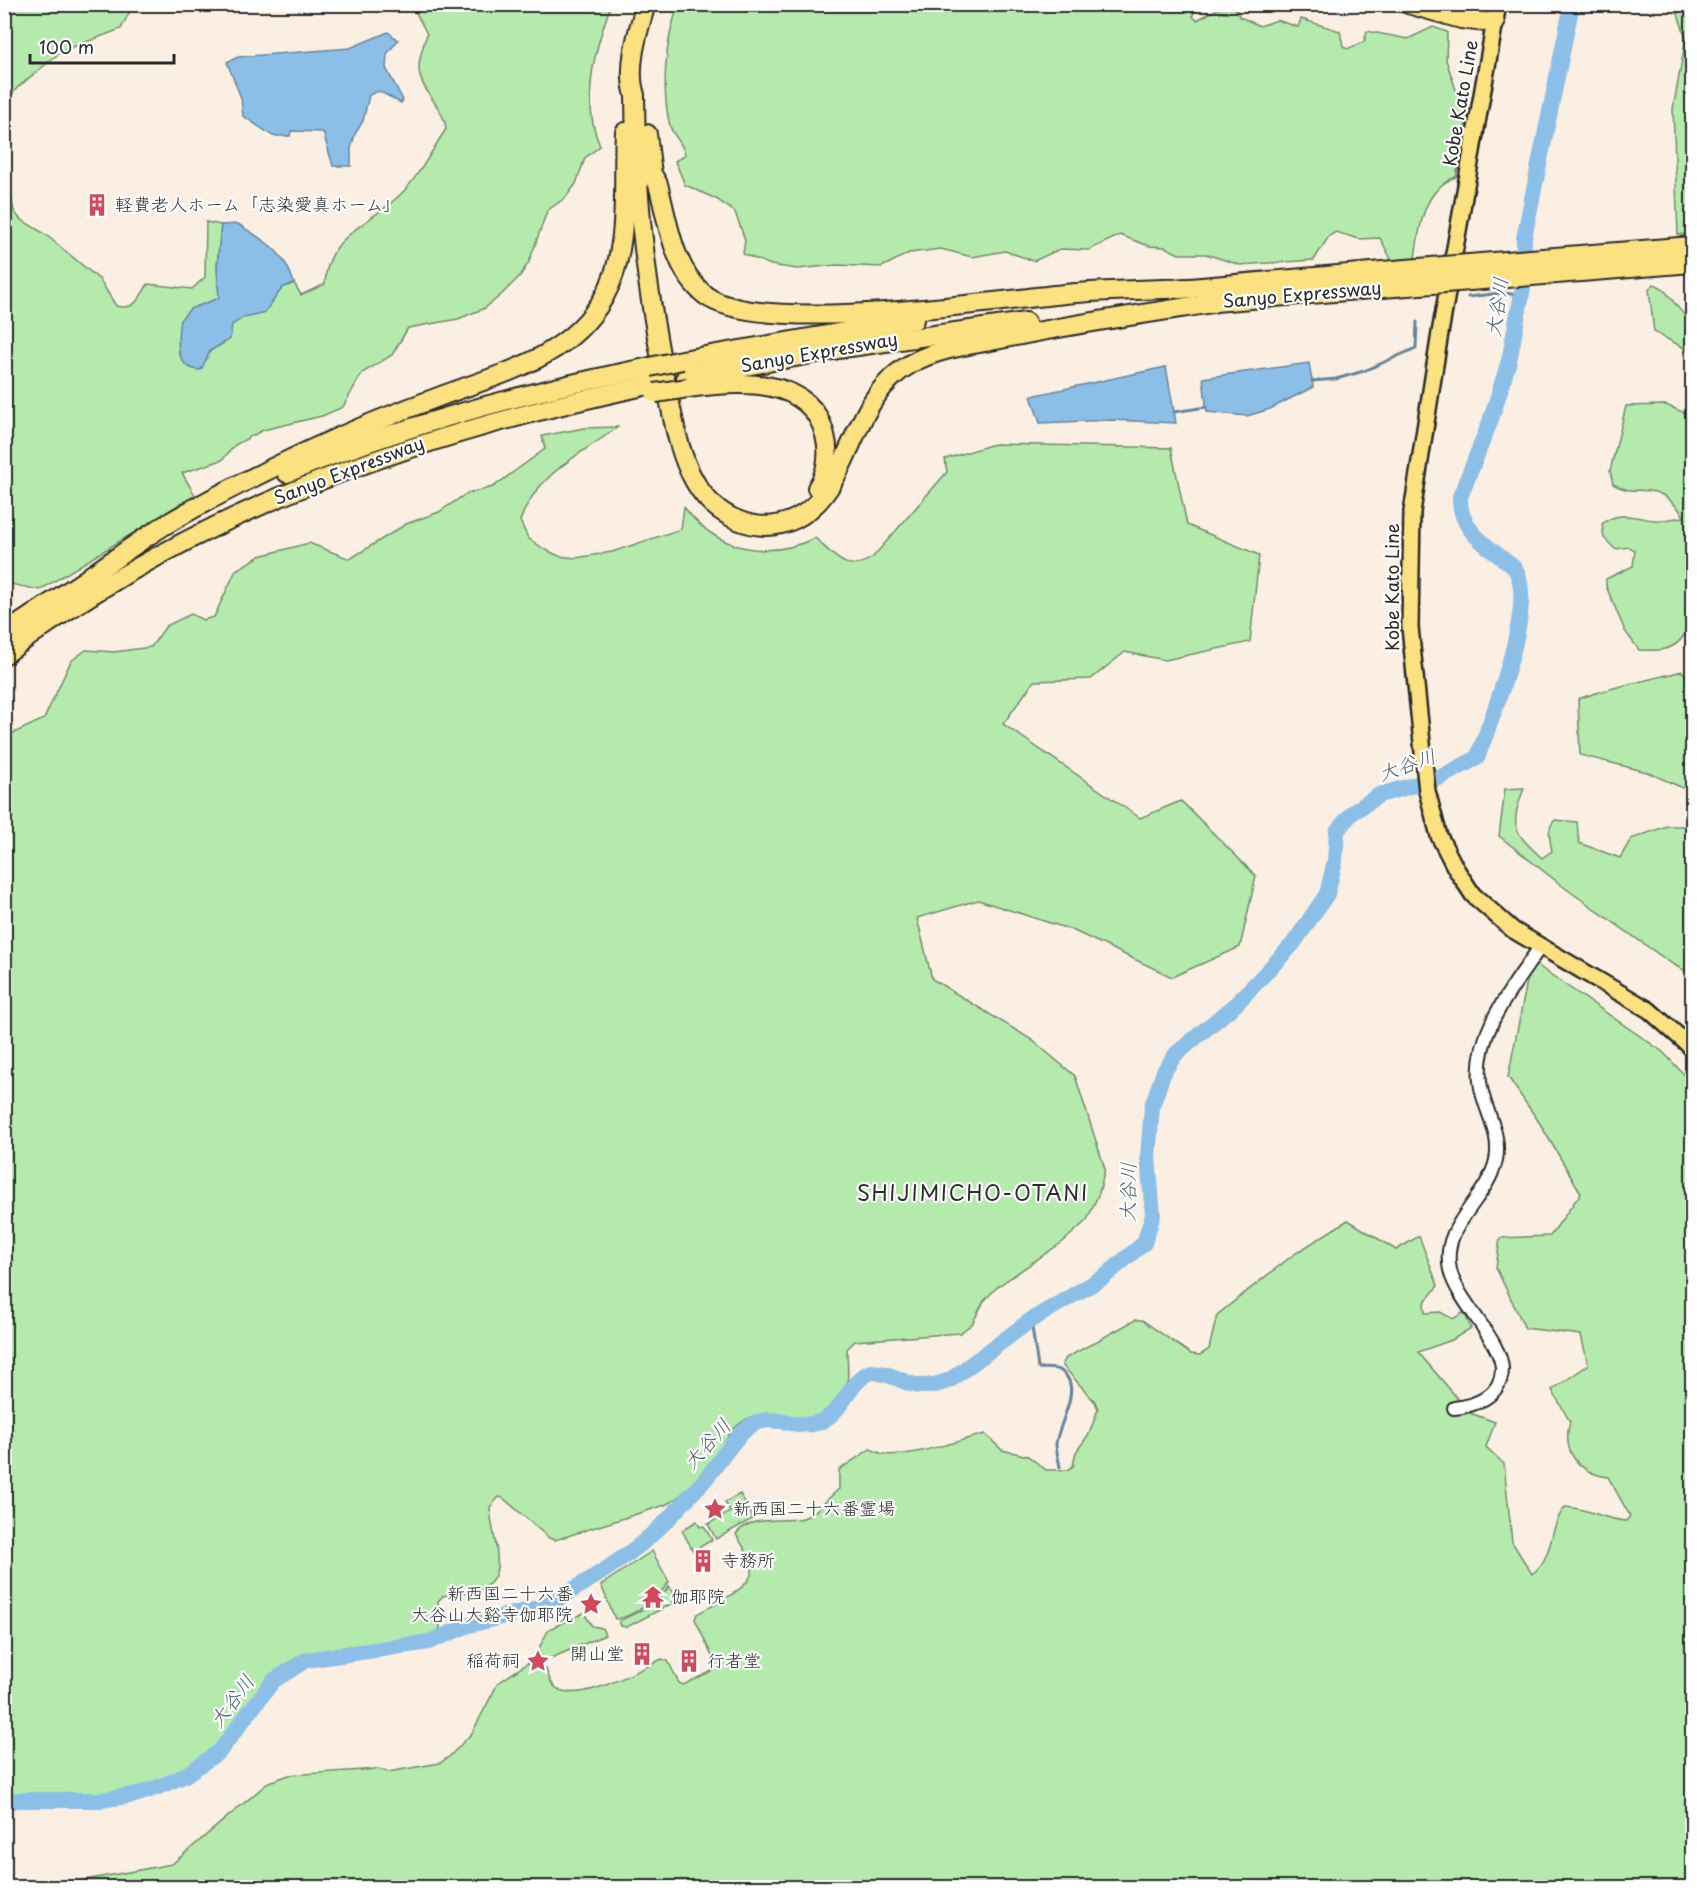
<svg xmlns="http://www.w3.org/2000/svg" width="1697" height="1892" font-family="'Playpen Sans','Klee One',sans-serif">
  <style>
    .green { fill: #b5eaad; stroke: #708a6c; stroke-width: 1.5 }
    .water { fill: #8cbfe8; stroke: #65849c; stroke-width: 1.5 }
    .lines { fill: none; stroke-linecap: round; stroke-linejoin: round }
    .stream { stroke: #65849c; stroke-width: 3 }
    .river { stroke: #8cbfe8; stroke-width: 16 }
    .tertiary-casing { stroke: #2b2b2b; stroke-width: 16 }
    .primary-casing { stroke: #2b2b2b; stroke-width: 20 }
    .motorway-casing { stroke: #2b2b2b; stroke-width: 22 }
    .tertiary { stroke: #fff; stroke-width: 12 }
    .primary { stroke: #fbe180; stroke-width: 15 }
    .motorway { stroke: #fbe180; stroke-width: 18 }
    .motorway-bridge-casing { stroke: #2b2b2b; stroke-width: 22; stroke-linecap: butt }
    .motorway-bridge { stroke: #fbe180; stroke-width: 18 }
    .labels { text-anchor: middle; stroke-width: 4.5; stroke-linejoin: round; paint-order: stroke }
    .street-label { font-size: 18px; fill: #2b2b2b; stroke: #fff }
    .poi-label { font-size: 18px; fill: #2b2b2b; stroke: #fff; text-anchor: start }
    .water-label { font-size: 20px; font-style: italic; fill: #4d5f6d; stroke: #fff }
    .quarter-label { font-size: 21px; letter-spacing: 1.5px; fill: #2b2b2b; stroke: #fff }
  </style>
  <rect width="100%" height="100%" fill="#faefe2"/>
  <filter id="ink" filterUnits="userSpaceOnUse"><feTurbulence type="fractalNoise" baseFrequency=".0167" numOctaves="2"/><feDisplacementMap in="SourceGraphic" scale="12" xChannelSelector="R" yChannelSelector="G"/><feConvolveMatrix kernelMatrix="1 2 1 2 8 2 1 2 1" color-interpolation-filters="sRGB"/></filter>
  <g filter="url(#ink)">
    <!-- green -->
    <g class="green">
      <polygon points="5,4 133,4 133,5 121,29 62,51 17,88 5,104"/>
      <path d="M679,4H1194L1193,17L1197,20L1225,5H1233L1240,17L1260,26L1277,20L1298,27L1301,19L1340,31L1343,46L1347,49L1364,42L1367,31L1408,39L1433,27L1447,32L1446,60L1456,90L1468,112L1456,177C1423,189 1419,228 1415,259L1392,261L1380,238L1359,239L1336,232L1329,236L1314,260L1240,265L1206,254H1179L1165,247L1149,246L1120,235L1089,250L1060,249L1034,261L1005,251L972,257L941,249L909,253L882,267L837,265L797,269L771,265L743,254L745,240L735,212L716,199L685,185L675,161L685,155C682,141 673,136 670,126C661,89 665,40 679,4Z"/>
      <path d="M412,5H611C595,48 580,100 600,146L585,158L576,184L566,197L547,211L529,262L520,276L501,295L485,308L458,319L408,328L392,355L362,373L343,407L322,416L263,430L235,445L222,460L182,473L195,495L40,590L5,583L4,141L10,147L8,182L14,211L20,219L45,234L100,280L116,306C135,311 139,298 148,284L192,289L205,277L206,222L221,225L217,267L219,298C183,312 177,315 179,355L210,351L230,339L231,325L244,317L265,312L282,288L294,283L301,295L325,284C326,235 371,224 401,194C419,176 432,150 446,129C444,106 418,89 419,67C419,56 424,44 427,34Z"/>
      <polygon points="1675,5 1692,5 1692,233 1678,235 1673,109 1686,38"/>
      <path d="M1654,284C1670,289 1677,313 1692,321V352L1654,332L1649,289Z"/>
      <path d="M1666,405L1692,416V633L1684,635C1674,652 1657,651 1639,650L1625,631L1606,586V579L1633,566L1635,550L1629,547L1615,549L1604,538L1602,524C1618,510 1636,518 1654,520C1663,521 1675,518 1684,517C1680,508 1665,494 1655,492C1638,487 1632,495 1613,484L1610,471L1626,406Z"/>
      <path d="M618,427C580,455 536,474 520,521L528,538L544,549L559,556L576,558L612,552L681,529L684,507C716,550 766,561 815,538C835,556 846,575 873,557L947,472L945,459L994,444L1171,448L1187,525L1259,555L1250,642L1165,660L1125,652L1091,679L1034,681L1003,724L1140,818L1181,801L1256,876L1240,947L1172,977L1072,930L978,900L917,918L932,979L1032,1040L1075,1076L1105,1169L1099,1193L1087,1220L1064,1241L997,1287L984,1301L972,1324L960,1333L855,1341L847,1349C847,1360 849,1374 847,1385C845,1392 839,1399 835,1405C805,1440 773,1396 738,1425C727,1434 723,1447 716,1459C704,1478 685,1494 665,1505L555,1540L549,1538L503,1498L499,1497L490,1507C490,1534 514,1580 476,1591C466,1594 453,1594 443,1596L438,1601L440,1628L436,1635C387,1649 330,1638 286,1666C256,1684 243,1716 222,1742C205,1764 175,1777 149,1786C101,1801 52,1789 5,1799V737L44,719L71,661L86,650L114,652L151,647L166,626L191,614L203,620L214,617L236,570L260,556L309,543L350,559L406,524L439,512L466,494L493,487L545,449L542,436L584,428Z"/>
      <path d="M1682,671L1692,684V792L1647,772L1580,755L1578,699C1612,686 1647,681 1682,671Z"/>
      <path d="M1524,788C1510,826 1512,831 1542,858L1552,851C1550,839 1546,829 1555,820L1577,822L1579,843L1620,858L1631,839L1667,826H1692V975L1671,963L1565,888L1499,836L1505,789Z"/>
      <path d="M1531,961L1663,1052L1692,1083V1887L41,1888L172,1864L269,1782L289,1775L377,1769L388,1772L440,1763L450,1756L472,1733L498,1683L528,1663L546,1669C548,1674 550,1682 554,1686C574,1708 640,1669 662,1659L668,1661L679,1683L683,1685L714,1670L716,1665L695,1619L697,1614C711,1606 753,1588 752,1569C752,1558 741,1544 736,1534C751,1514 782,1523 803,1518C815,1515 829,1497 839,1489V1470L870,1449C874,1450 879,1453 883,1454C907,1459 959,1440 985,1434L1002,1450L1028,1456L1046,1470H1068L1073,1466L1076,1452L1089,1434L1098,1409L1095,1402L1062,1365L1066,1358L1135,1320H1142L1191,1354L1200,1355L1209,1349L1217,1315L1293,1255L1348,1220L1396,1250L1419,1236L1438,1286L1424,1303L1425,1313L1440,1312L1453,1319L1464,1312L1471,1328L1452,1340L1418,1352L1470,1413L1495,1422L1486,1447L1504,1464L1512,1542L1532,1574C1555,1556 1548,1528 1565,1507C1588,1508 1605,1520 1626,1521L1630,1516L1608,1477C1579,1473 1561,1452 1570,1422L1552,1390L1588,1365L1581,1335L1525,1328L1496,1268L1500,1238L1550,1236L1581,1193L1539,1122L1508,1077Z"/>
      <polygon points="740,1494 754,1518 716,1539 708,1524 730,1512 725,1502"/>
      <polygon points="697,1521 700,1527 704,1526 712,1540 693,1551 682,1530"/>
      <path d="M652,1551L669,1582C659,1597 632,1618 615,1619L601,1585Z"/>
      <path d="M669,1586L677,1598L675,1602L627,1627L621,1626L619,1621C636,1613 659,1603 669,1586Z"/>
      <polygon points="584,1613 592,1626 602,1628 605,1635 544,1661 538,1650 549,1629"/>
    </g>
    <!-- water -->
    <g class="water">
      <polygon points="388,32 398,40 387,54 386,68 403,100 401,103 379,91 369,95 363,121 355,134 351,148 351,166 333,166 323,132 291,131 290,136 273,136 243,116 241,98 227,62 238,57 350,48"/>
      <path d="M238,224C266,242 284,250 294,283L282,288L265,312L244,317L232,325L230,339L210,351L201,370C174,370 177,339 180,320L190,309L219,298L217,267L221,225Z"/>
      <polygon points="1309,363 1313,387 1270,409 1247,416 1207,412 1203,378"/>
      <polygon points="1166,367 1176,423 1111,420 1040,423 1031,396"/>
    </g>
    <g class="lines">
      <!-- stream -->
      <g class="stream">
        <polyline points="1468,297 1501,293 1522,295"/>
        <polyline points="1312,381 1336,379 1364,371 1416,348 1417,322"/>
        <polyline points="1174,412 1206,407"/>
        <path d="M1031,1320L1038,1368C1045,1369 1055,1367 1061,1371C1085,1387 1057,1425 1056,1444C1056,1451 1059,1460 1060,1467"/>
      </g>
      <!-- river -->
      <path class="river" d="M4,1803L17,1800H100L135,1795L156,1788L184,1776L219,1752L273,1681L306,1660L429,1642L469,1625L541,1607L556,1600C590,1580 633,1554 661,1526C675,1513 688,1497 702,1483C717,1467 732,1439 749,1427C772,1409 799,1434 824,1420C845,1408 849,1381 871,1372C904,1373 909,1397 950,1380L1031,1320L1104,1277L1144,1243L1153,1215L1148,1157L1152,1106L1164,1071L1176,1054L1237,1003L1293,944L1327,894L1335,861L1337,831L1352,813L1379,795L1439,778L1477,758C1491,721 1538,603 1515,569C1512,565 1506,561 1502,558C1480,541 1459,526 1460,497L1490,422L1509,361L1523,288L1524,238L1572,4"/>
      <!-- tertiary casing -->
      <g class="tertiary-casing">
        <path id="tertiary" d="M1454,1408C1475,1406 1501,1396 1502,1370C1503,1342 1456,1300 1450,1270C1440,1224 1487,1201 1496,1160C1502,1131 1482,1108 1480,1081C1475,1031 1514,986 1540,947"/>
      </g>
      <!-- primary casing -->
      <g class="primary-casing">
        <polyline id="primary" points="1498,4 1440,333 1412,512 1410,627 1427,791 1439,836 1456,869 1473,895 1513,930 1649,1010 1692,1048"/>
      </g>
      <!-- motorway casing -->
      <g class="motorway-casing">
        <g id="motorway">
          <path d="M646,4C638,31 626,68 635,95C635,192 646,289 666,384C673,417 678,453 695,482C715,517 757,537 795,519C855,489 846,400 912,363C939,348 971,345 1001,339C1071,324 1142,314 1213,303"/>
          <polyline points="1408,4 1461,19 1495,23"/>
          <path d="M647,134L652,174L658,184C668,222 673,269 705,295C757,336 993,301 1065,294C1107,290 1149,290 1192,288"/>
          <polyline points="1179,289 1394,270"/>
          <polyline points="1203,303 1395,287"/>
          <polyline points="682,360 914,320"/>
          <polyline points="686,377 850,347 1026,322"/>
          <path d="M688,388C735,382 810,374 825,435C830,453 827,473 817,488"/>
          <path d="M287,473C404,425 526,392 650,367"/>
          <path d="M90,576C115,559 139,541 165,525C212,497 261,473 310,450C353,430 397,412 441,396C502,373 569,359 604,297C631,249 622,185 625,132"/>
          <polyline points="4,634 100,570"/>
          <path d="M4,655C201,507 416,435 653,384"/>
        </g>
      </g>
      <!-- tertiary -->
      <use href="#tertiary" class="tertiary"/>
      <!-- primary -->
      <use href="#primary" class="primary"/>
      <!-- motorway -->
      <use href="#motorway" class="motorway"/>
      <!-- motorway-bridge casing -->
      <g class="motorway-bridge-casing">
        <g id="motorway-bridge">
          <polyline points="1394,270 1692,246"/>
          <polyline points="1395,287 1692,263"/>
          <polyline points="650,367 682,360"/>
          <polyline points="655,393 688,388"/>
        </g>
      </g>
      <!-- motorway-bridge -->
      <use href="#motorway-bridge" class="motorway-bridge"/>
    </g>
  </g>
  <!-- icons -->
  <defs>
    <g id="building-bare" transform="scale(1.8)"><path d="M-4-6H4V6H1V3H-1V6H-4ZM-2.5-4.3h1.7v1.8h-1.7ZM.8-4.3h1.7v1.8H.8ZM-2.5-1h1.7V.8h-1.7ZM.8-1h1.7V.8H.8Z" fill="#d1495b" stroke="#fff" stroke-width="2.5" paint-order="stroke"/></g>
    <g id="sight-bare" transform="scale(1.8)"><path d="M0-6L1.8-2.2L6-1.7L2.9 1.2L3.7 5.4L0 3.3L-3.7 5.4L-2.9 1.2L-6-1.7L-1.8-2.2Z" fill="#d1495b" stroke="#fff" stroke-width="2.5" paint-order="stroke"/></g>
    <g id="temple-bare" transform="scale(1.8)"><path d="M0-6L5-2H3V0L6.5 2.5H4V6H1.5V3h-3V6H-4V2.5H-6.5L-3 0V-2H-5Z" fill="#d1495b" stroke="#fff" stroke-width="2.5" paint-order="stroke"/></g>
  </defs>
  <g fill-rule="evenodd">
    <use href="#building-bare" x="97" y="205"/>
    <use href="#sight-bare" x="715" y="1509"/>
    <use href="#building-bare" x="703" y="1561"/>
    <use href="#temple-bare" x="653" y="1597"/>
    <use href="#sight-bare" x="591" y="1604"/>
    <use href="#building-bare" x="642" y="1654"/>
    <use href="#sight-bare" x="538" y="1661"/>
    <use href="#building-bare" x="689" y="1661"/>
  </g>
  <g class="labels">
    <!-- street labels -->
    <g class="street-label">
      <text transform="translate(1461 103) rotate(-80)" y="6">Kobe Kato Line</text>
      <text transform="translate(1302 295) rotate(-5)" y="6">Sanyo Expressway</text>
      <text transform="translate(819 353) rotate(-10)" y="6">Sanyo Expressway</text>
      <text transform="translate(349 471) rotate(-21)" y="6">Sanyo Expressway</text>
      <text transform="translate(1393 587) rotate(-90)" y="6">Kobe Kato Line</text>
    </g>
    <!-- poi labels -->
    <g class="poi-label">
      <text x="115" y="211">軽費老人ホーム「志染愛真ホーム」</text>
      <text x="733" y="1515">新西国二十六番霊場</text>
      <text x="721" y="1567">寺務所</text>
      <text x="573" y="1600" text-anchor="end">新西国二十六番<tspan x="573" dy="21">大谷山大谿寺伽耶院</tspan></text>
      <text x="671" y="1603">伽耶院</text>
      <text x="624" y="1660" text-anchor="end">開山堂</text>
      <text x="520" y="1667" text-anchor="end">稲荷祠</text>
      <text x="707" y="1667">行者堂</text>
    </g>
    <!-- water labels -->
    <g class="water-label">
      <text transform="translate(1497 307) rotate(-82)" y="7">大谷川</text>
      <text transform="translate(1407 765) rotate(-19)" y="7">大谷川</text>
      <text transform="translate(1128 1192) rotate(-89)" y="7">大谷川</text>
      <text transform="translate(707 1444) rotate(-48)" y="7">大谷川</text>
      <text transform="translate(232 1701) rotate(-53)" y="7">大谷川</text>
    </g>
    <!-- quarter labels -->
    <g class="quarter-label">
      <text x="973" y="1201">SHIJIMICHO-OTANI</text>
    </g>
  </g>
  <!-- margin -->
  <rect width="1697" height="1892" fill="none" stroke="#fff" stroke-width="24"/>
  <rect x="12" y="12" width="1673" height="1868" fill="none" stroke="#2b2b2b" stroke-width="2" filter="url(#ink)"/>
  <!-- scale -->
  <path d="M30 54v9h144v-9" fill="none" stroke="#2b2b2b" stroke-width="3"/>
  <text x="39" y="54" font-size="18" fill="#2b2b2b" stroke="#ffffff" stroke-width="4.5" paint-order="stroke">100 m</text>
</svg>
